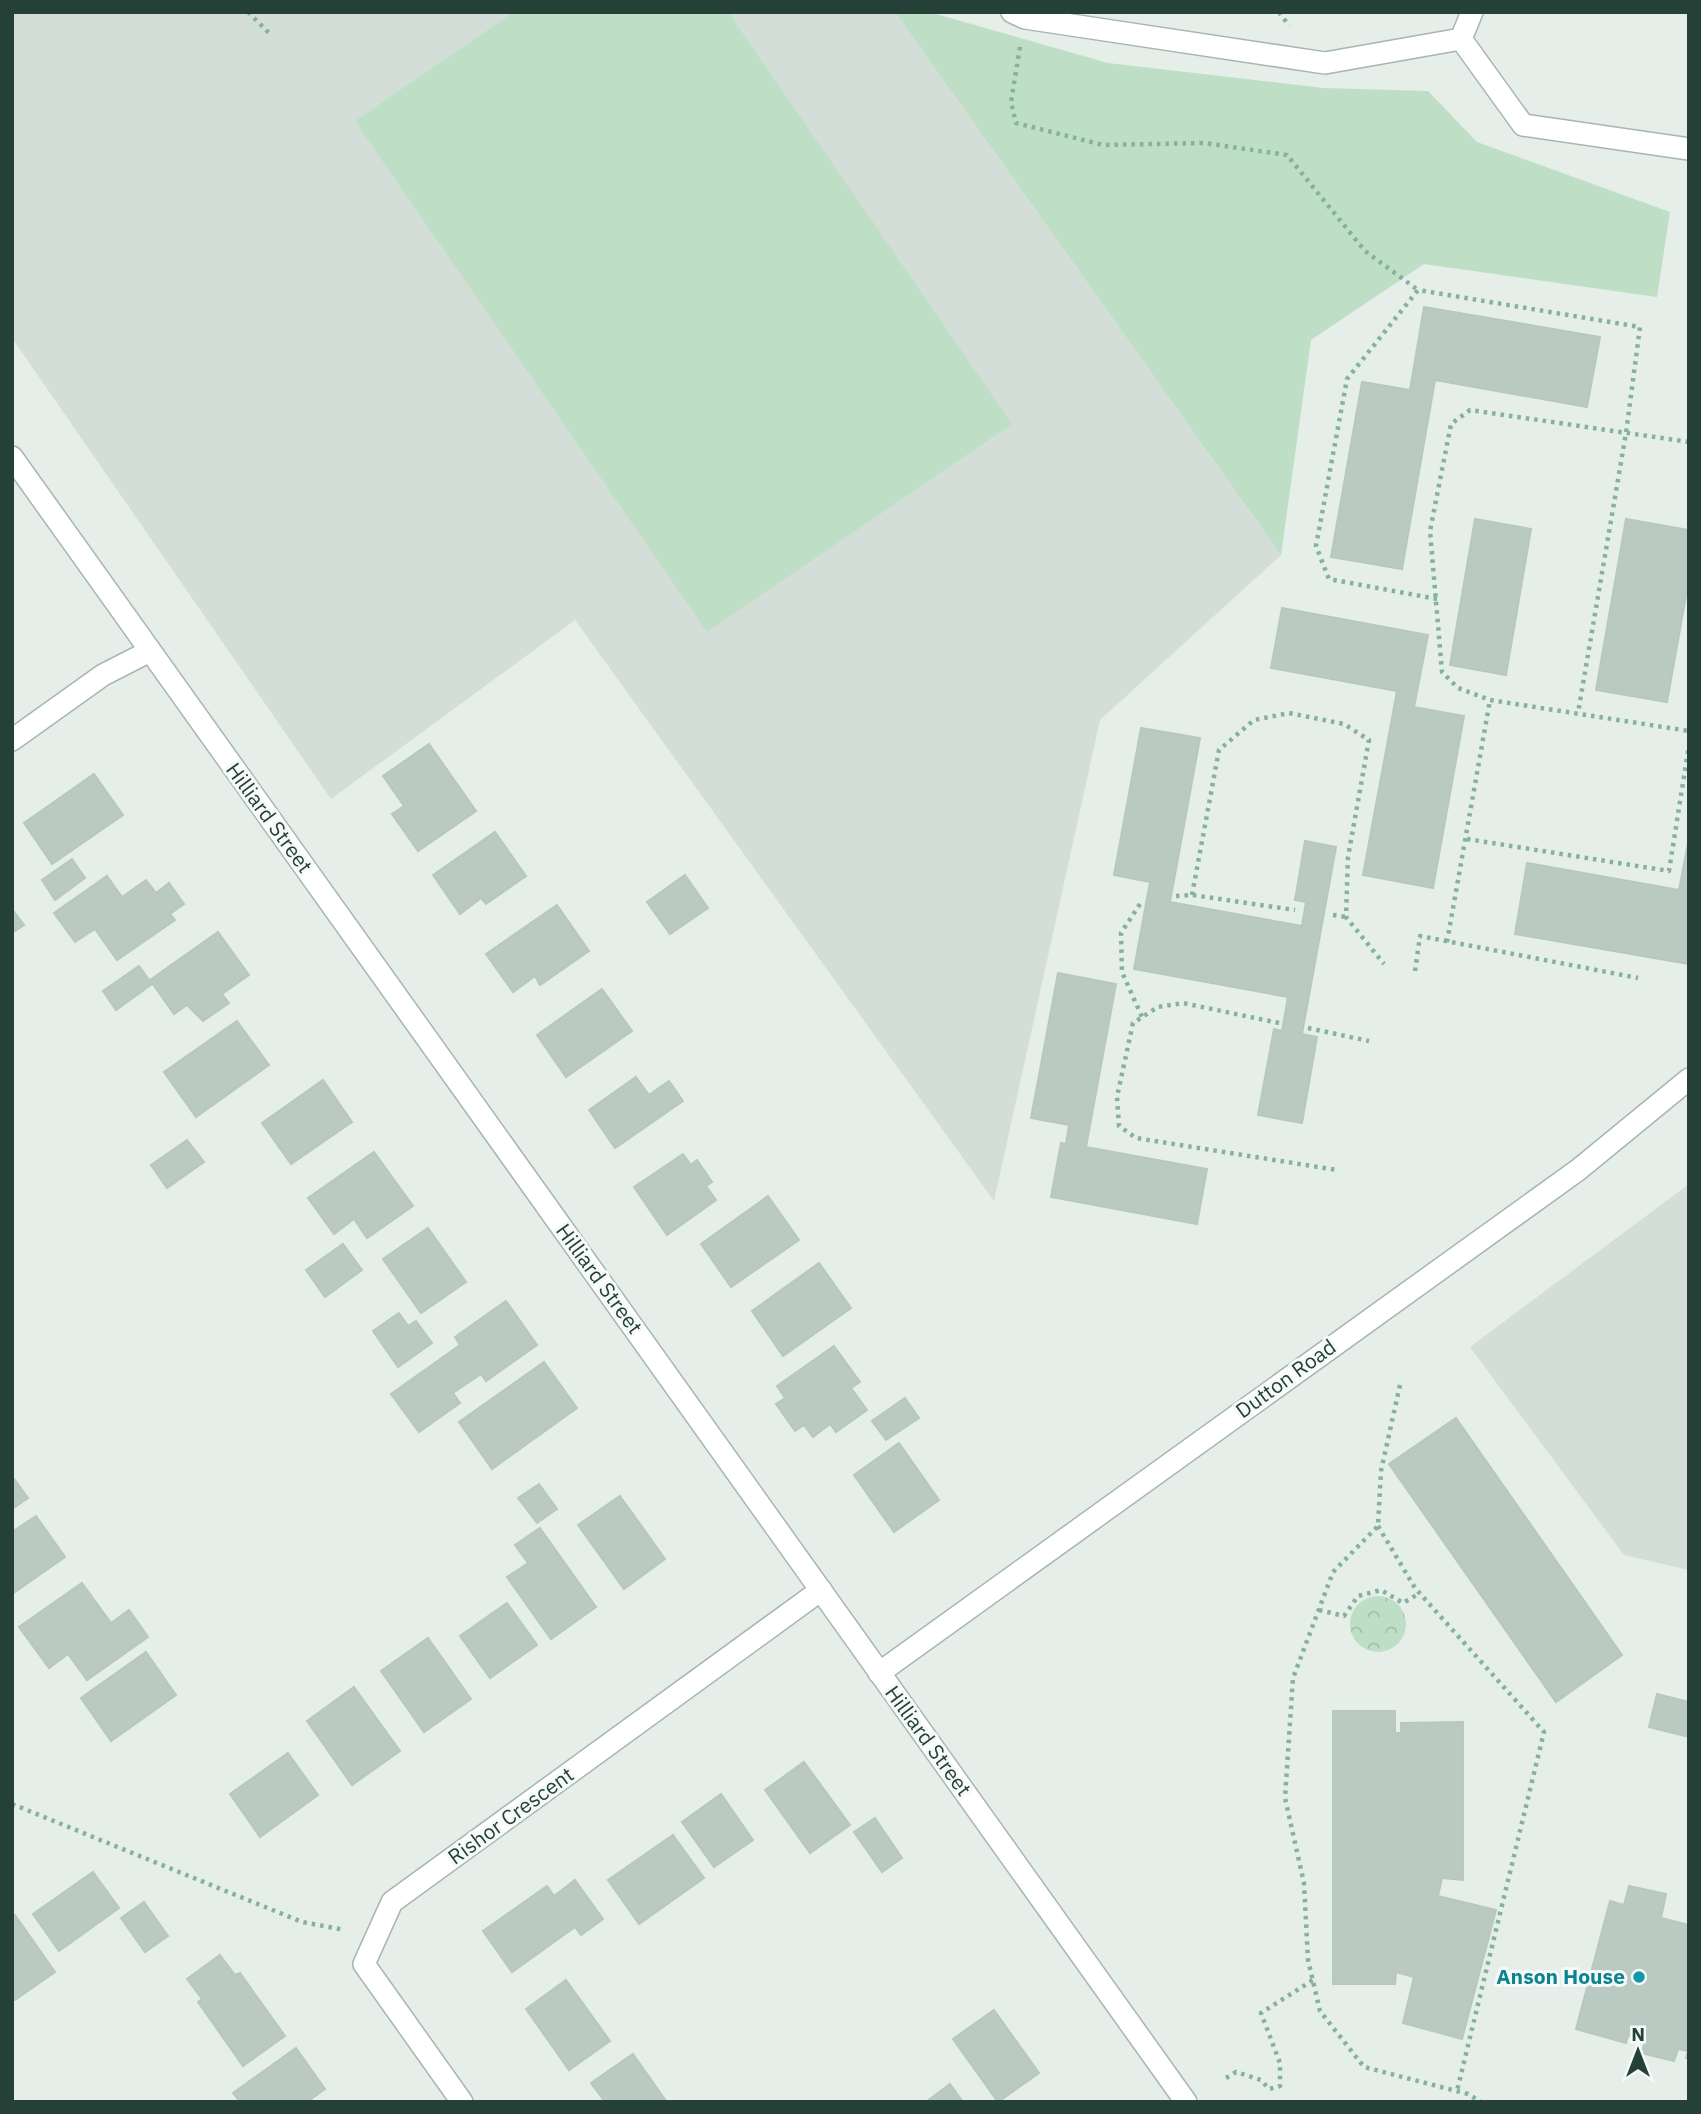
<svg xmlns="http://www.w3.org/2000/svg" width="1701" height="2114" font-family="'IBM Plex Sans',sans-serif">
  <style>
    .built { fill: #d3ded8 }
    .grass { fill: #bedfc5 }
    .park { fill: url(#park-crowns) }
    .building { fill: #bac9c2; stroke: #b7c8c0; stroke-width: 2 }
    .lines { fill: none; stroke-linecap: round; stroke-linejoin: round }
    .minor-casing { stroke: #a7b6b0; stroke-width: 24 }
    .path { stroke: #85b1a1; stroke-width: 4.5; stroke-dasharray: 3.5 5; stroke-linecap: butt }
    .minor { stroke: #fff; stroke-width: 21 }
    .culture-dot { fill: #0f9aa8; stroke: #f5faf8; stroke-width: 2.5 }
    .labels { text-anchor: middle; stroke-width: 6; stroke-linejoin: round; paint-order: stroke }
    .street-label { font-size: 21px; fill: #244037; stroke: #f5faf8 }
    .culture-label { font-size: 21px; font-weight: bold; fill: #0d838f; stroke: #f5faf8; text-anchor: end }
  </style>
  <defs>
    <pattern id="park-crowns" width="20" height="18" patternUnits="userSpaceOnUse" patternTransform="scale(1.75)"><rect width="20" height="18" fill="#bedfc5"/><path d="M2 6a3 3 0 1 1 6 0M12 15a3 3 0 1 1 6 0" fill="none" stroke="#a3c0aa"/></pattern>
  </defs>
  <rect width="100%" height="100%" fill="#e5eee9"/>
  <!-- built -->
  <g class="built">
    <polygon points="12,12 895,12 1281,555 1100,720 994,1201 575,620 331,799 12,338"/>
    <polygon points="1689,1184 1689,1570 1624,1555 1470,1347"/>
  </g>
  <!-- grass -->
  <g class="grass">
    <polygon points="514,12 728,12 1012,424 707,632 355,121"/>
    <polygon points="895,12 929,12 1108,63 1324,88 1428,91 1477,142 1670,212 1657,297 1424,264 1311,340 1281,555"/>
  </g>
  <!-- park -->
  <circle class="park" cx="1378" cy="1624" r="28"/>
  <!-- building -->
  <g class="building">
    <polygon points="1424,307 1600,337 1587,407 1435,380 1402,569 1331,557 1362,382 1410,390"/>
    <polygon points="1475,519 1531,529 1506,675 1450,665"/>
    <polygon points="1626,519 1689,530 1689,579 1667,702 1596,690"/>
    <polygon points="1282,608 1428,635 1414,707 1464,716 1433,888 1363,875 1397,691 1271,668"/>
    <polygon points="1141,728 1200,738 1170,902 1302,926 1306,902 1295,900 1305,841 1336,847 1302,1034 1317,1037 1302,1123 1258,1115 1274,1029 1282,1031 1288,997 1134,969 1150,882 1114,875"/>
    <polygon points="429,744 476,811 418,851 392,814 404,806 383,776"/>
    <polygon points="94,774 123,815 52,864 24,823"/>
    <polygon points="495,832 526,876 486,904 481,898 460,914 433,875"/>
    <polygon points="1689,838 1689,964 1515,934 1527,863 1679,890"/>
    <polygon points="72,859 85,878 55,900 42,880"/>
    <polygon points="685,875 708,908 670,934 647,902"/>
    <polygon points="107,876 122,897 146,880 156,893 169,883 184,904 170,914 175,920 117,960 95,929 75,942 54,913"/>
    <polygon points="557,905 589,951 540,985 535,976 513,992 486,954"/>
    <polygon points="12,909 24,925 12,933"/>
    <polygon points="218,932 249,975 222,994 229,1003 203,1021 187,1005 174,1014 150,980"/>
    <polygon points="139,966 152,984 116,1010 103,991"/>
    <polygon points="1058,973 1116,984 1086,1147 1207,1169 1197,1224 1051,1197 1061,1143 1066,1144 1069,1125 1031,1118"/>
    <polygon points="602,989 632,1031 566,1077 537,1035"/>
    <polygon points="237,1021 269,1065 196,1117 164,1072"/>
    <polygon points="636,1077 649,1095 669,1081 683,1101 615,1148 589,1110"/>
    <polygon points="323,1080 352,1122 291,1164 262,1123"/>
    <polygon points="187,1140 204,1162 167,1188 151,1165"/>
    <polygon points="374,1152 413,1206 367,1238 354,1219 334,1234 308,1198"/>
    <polygon points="683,1154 691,1165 697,1160 712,1182 706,1186 716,1200 667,1235 634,1187"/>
    <polygon points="768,1196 799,1240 731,1287 701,1244"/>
    <polygon points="428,1228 466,1282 421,1313 383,1259"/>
    <polygon points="343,1244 362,1270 325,1297 306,1270"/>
    <polygon points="819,1263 851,1308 783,1356 752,1311"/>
    <polygon points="506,1301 537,1345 486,1381 481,1374 453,1393 460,1403 419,1432 391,1394 460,1345 455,1337"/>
    <polygon points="399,1313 408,1326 416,1321 432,1343 398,1367 373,1331"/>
    <polygon points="834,1346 860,1382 851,1388 867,1410 836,1432 830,1424 813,1437 804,1425 795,1431 776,1404 785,1398 777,1386"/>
    <polygon points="544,1362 577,1408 492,1469 459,1422"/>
    <polygon points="905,1398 919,1418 886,1440 872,1421"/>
    <polygon points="1456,1418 1622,1655 1556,1702 1389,1464"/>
    <polygon points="899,1443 939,1500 894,1532 854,1475"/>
    <polygon points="12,1476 28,1498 12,1509"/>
    <polygon points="539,1484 557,1509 537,1523 518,1498"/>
    <polygon points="620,1496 665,1559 624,1589 578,1525"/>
    <polygon points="36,1516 65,1557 12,1594 12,1532"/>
    <polygon points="540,1528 596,1607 551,1639 507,1577 528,1563 515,1545"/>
    <polygon points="82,1583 111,1623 129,1610 148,1637 87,1680 68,1654 49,1668 19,1627"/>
    <polygon points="507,1603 537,1645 490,1678 460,1636"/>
    <polygon points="428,1638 471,1699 424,1732 381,1671"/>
    <polygon points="146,1652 176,1695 111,1741 81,1698"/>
    <polygon points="354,1687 400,1751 352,1785 307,1721"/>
    <polygon points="1657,1694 1689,1702 1689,1737 1649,1727"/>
    <polygon points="1333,1711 1395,1711 1395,1733 1401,1733 1401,1723 1463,1722 1463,1880 1442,1878 1438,1896 1496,1910 1462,2039 1403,2023 1414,1977 1396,1972 1395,1984 1333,1984"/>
    <polygon points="288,1753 318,1795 260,1837 230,1794"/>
    <polygon points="804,1762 850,1825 810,1853 765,1790"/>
    <polygon points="721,1794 753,1840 714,1867 682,1822"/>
    <polygon points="875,1818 902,1858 882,1872 854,1832"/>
    <polygon points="673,1835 704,1878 639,1924 608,1880"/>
    <polygon points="93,1872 119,1908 59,1951 33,1914"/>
    <polygon points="575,1880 603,1919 581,1935 575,1927 512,1972 483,1931 547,1886 554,1896"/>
    <polygon points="1629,1886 1666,1894 1661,1918 1689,1925 1689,2059 1686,2058 1688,2051 1678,2049 1674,2061 1641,2053 1646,2041 1628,2035 1626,2043 1576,2029 1610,1901 1624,1905"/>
    <polygon points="144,1902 168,1936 145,1952 121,1918"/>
    <polygon points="15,1915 55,1972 15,2000 12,1996 12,1917"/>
    <polygon points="220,1955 235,1975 240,1973 285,2036 243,2066 198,2002 202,1999 187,1979"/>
    <polygon points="566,1980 610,2041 569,2070 526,2009"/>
    <polygon points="994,2010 1039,2073 998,2102 953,2039"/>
    <polygon points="296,2048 325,2089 307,2102 240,2102 233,2093"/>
    <polygon points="633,2054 666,2101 665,2102 605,2102 591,2083"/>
    <polygon points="950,2084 963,2102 926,2102"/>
  </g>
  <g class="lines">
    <!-- minor casing -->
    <g class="minor-casing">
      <g id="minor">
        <polyline points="1012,12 1025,18 1325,63 1461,39"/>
        <polyline points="1461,39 1523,125 1689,149"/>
        <polyline points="1461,39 1472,12"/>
        <polyline points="12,457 1186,2102"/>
        <polyline points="12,740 103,675 150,651"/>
        <polyline points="879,1673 1578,1170 1689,1079"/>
        <polyline points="462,2102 364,1964 392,1902 821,1590"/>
      </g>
    </g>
    <!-- path -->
    <g class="path">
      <polyline points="248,12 271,35"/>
      <polyline points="1279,12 1289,26"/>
      <polyline points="1020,47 1011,102 1016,123 1103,145 1204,143 1287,155 1365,251 1418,290"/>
      <polyline points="1689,442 1470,410 1451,424 1430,531 1442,672 1458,688 1490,700 1689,731"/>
      <polyline points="1437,599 1329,579 1316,546 1347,379 1418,290 1640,327 1626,433 1578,713"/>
      <polyline points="1467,839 1669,871 1689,745"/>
      <polyline points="1192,895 1219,750 1254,720 1289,713 1344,724 1369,740 1348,857 1346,917 1384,964"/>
      <polyline points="1176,896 1192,895 1295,910"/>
      <polyline points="1140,904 1121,933 1122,972 1142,1017"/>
      <polyline points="1333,915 1346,917"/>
      <polyline points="1447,942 1490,700"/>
      <polyline points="1415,971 1420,936 1638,978"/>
      <polyline points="1279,1023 1183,1003 1158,1007 1133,1023 1117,1097 1119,1126 1136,1138 1337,1170"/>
      <polyline points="1308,1028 1369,1041"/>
      <polyline points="1400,1385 1381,1471 1378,1526 1333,1572 1293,1678 1285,1798 1304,1883 1308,1960 1320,2011 1364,2067 1468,2094 1481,2102"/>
      <polyline points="1378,1526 1415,1588 1544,1732 1457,2091"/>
      <polyline points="1319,1610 1344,1616 1358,1596 1381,1590 1403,1603 1420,1593"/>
      <polyline points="12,1804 302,1922 345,1930"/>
      <polyline points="1226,2078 1236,2072 1261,2080 1269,2089 1280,2086 1280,2063 1261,2013 1313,1980"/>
    </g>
    <!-- minor -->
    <use href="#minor" class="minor"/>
  </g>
  <!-- markers -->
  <circle class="culture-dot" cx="1639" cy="1977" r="7"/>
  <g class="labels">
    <!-- street labels -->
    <g class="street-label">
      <text transform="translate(269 818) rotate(54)" y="7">Hilliard Street</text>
      <text transform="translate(599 1279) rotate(54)" y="7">Hilliard Street</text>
      <text transform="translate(1286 1379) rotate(-36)" y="7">Dutton Road</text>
      <text transform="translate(928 1741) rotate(54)" y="7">Hilliard Street</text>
      <text transform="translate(511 1816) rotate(-36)" y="7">Rishor Crescent</text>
    </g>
    <!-- culture labels -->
    <g class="culture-label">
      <text x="1625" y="1984">Anson House</text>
    </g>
  </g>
  <!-- border -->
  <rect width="1701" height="2114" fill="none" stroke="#244037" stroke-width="28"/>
  <!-- north arrow -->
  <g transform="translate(1638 2051)" stroke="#f5faf8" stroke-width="5" paint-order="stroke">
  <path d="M0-5L12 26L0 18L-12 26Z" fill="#244037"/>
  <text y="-10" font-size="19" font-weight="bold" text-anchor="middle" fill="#244037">N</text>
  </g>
</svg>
